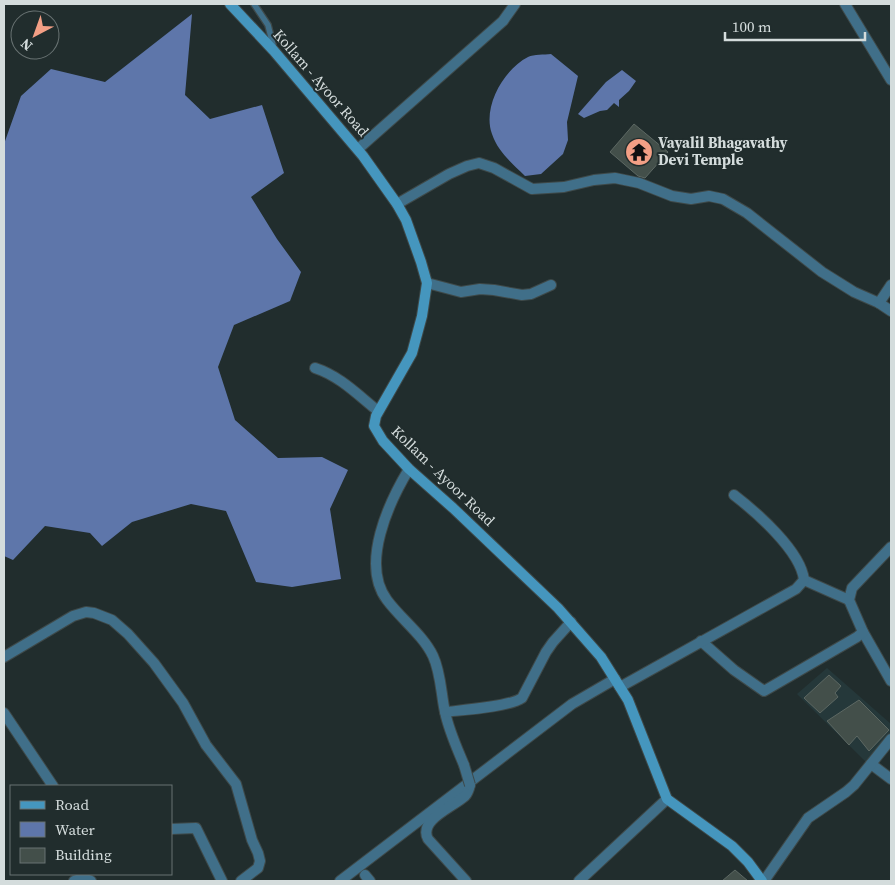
<svg xmlns="http://www.w3.org/2000/svg" width="895" height="885" font-family="'Source Serif 4',serif">
  <style>
    .built { fill: #25383a }
    .water { fill: #5e76aa }
    .building { fill: #434f4a; stroke: #5d6863 }
    .lines { fill: none; stroke-linecap: round; stroke-linejoin: round }
    .lane-casing { stroke: #3e4949; stroke-width: 8 }
    .street-casing { stroke: #3e4949; stroke-width: 12 }
    .secondary-casing { stroke: #3e4949; stroke-width: 12 }
    .lane { stroke: #406f89; stroke-width: 5.5 }
    .street { stroke: #406f89; stroke-width: 10 }
    .secondary { stroke: #4596be; stroke-width: 10 }
    .street-bridge-casing { stroke: #3e4949; stroke-width: 12; stroke-linecap: butt }
    .street-bridge { stroke: #406f89; stroke-width: 10 }
    .labels { text-anchor: middle; stroke-width: 4; stroke-linejoin: round; paint-order: stroke }
    .street-label { font-size: 15px; fill: #d4dcdc; stroke: #212d2d }
    .poi-label { font-size: 15px; font-weight: bold; fill: #d4dcdc; stroke: #212d2d; text-anchor: start }
  </style>
  <rect width="100%" height="100%" fill="#212d2d"/>
  <!-- built -->
  <polygon class="built" points="827,668 891,724 891,733 866,762 797,694"/>
  <!-- water -->
  <g class="water">
    <polygon points="192,14 185,95 210,119 262,105 284,173 251,197 277,239 301,272 290,301 234,325 218,367 235,420 278,458 322,457 348,470 330,509 341,579 292,587 256,582 226,511 191,504 132,522 102,546 90,533 45,526 13,560 4,556 4,144 21,96 51,69 105,82"/>
    <path d="M551,54L578,76L567,122L568,140L563,154L541,174L525,176C512,163 498,152 492,134C482,107 504,69 528,57C534,54 544,55 551,54Z"/>
    <polygon points="622,70 636,81 629,91 619,100 619,107 614,103 607,110 600,111 584,118 578,114 606,82"/>
  </g>
  <!-- building -->
  <g class="building">
    <polygon points="634,124 668,152 645,178 638,176 610,152"/>
    <polygon points="829,675 841,686 835,693 838,697 820,713 804,698"/>
    <polygon points="859,700 889,730 869,751 857,736 849,745 827,721"/>
    <polygon points="735,870 748,881 722,881"/>
  </g>
  <g class="lines">
    <!-- lane casing -->
    <g class="lane-casing">
      <polyline id="lane" points="254,4 268,25 274,49"/>
    </g>
    <!-- street casing -->
    <g class="street-casing">
      <g id="street">
        <polyline points="845,4 891,80"/>
        <polyline points="358,149 503,21 515,4"/>
        <polyline points="397,204 449,174 467,166 479,163 494,168 532,189 564,187 594,180 615,178 639,183 672,196 691,199 709,196 723,199 747,213 822,272 854,292 879,303 891,311"/>
        <polyline points="427,283 461,292 480,289 494,290 522,295 531,294 551,285"/>
        <polyline points="879,303 891,285"/>
        <path d="M315,368C340,376 359,396 378,411"/>
        <path d="M409,469C389,502 360,564 387,600C401,619 423,635 433,656C441,673 441,694 445,712C449,731 457,748 464,765"/>
        <polyline points="891,547 852,588 849,600 863,632 891,681"/>
        <polyline points="804,580 849,600"/>
        <polyline points="701,641 734,670 764,691 857,637 863,632"/>
        <polyline points="4,657 73,616 86,612 94,613 112,620 128,634 154,663 183,703 206,745 236,784 252,840 258,853 260,861 258,868 241,881"/>
        <path d="M620,687L796,589L804,580C801,551 756,512 734,495"/>
        <path d="M445,712C462,710 509,707 522,698L546,652L553,642L571,622"/>
        <polyline points="4,713 53,786"/>
        <polyline points="871,764 891,779"/>
        <polyline points="171,829 196,828 222,881"/>
        <polyline points="365,875 370,881"/>
        <polyline points="74,881 83,878 91,881"/>
        <polyline points="340,881 572,704 615,679"/>
        <path d="M466,881L428,839C418,820 453,807 465,796C468,793 469,789 470,785"/>
        <polyline points="579,881 667,799"/>
        <polyline points="764,881 808,818 846,792 854,785 891,739"/>
      </g>
    </g>
    <!-- secondary casing -->
    <g class="secondary-casing">
      <polyline id="secondary" points="230,4 274,51 363,156 397,204 406,220 421,262 427,283 422,316 412,353 376,416 374,426 383,441 409,469 453,508 558,608 601,657 628,700 667,799 732,846 748,862 762,881"/>
    </g>
    <!-- lane -->
    <use href="#lane" class="lane"/>
    <!-- street -->
    <use href="#street" class="street"/>
    <!-- secondary -->
    <use href="#secondary" class="secondary"/>
    <!-- street-bridge casing -->
    <g class="street-bridge-casing">
      <polyline id="street-bridge" points="464,765 470,785"/>
    </g>
    <!-- street-bridge -->
    <use href="#street-bridge" class="street-bridge"/>
  </g>
  <!-- icons -->
  <defs>
    <g id="temple-disc" transform="scale(1.4375)"><circle r="9.5" fill="#f39f85" stroke="#212d2d"/><path d="M0-6L5-2H3V0L6.5 2.5H4V6H1.5V3h-3V6H-4V2.5H-6.5L-3 0V-2H-5Z" fill="#111"/></g>
  </defs>
  <g fill-rule="evenodd">
    <use href="#temple-disc" x="639" y="152"/>
  </g>
  <g class="labels">
    <!-- street labels -->
    <g class="street-label">
      <text transform="translate(321 83) rotate(49)" y="5">Kollam - Ayoor Road</text>
      <text transform="translate(443 476) rotate(44)" y="5">Kollam - Ayoor Road</text>
    </g>
    <!-- poi labels -->
    <g class="poi-label">
      <text x="658" y="148">Vayalil Bhagavathy<tspan x="658" dy="17">Devi Temple</tspan></text>
    </g>
  </g>
  <!-- border -->
  <rect width="895" height="885" fill="none" stroke="#d4dcdc" stroke-width="10"/>
  <!-- legend -->
  <rect x="10" y="785" width="162" height="90" fill="#212d2d" stroke="#697373"/>
  <rect x="20" y="801" width="25" height="8" fill="#4596be" stroke="#697373"/>
  <text x="55" y="810" font-size="15" fill="#d4dcdc">Road</text>
  <rect x="20" y="822" width="25" height="15" fill="#5e76aa" stroke="#697373"/>
  <text x="55" y="835" font-size="15" fill="#d4dcdc">Water</text>
  <rect x="20" y="848" width="25" height="15" fill="#434f4a" stroke="#697373"/>
  <text x="55" y="860" font-size="15" fill="#d4dcdc">Building</text>
  <!-- north arrow -->
  <g transform="translate(35 35) rotate(221)"><circle r="24" fill="#212d2d" stroke="#697373"/>
  <path d="M0-4L9 19L0 12L-9 19Z" fill="#f39f85"/>
  <text y="-8" font-size="14" font-weight="bold" text-anchor="middle" fill="#d4dcdc">N</text>
  </g>
  <!-- scale -->
  <path d="M725 32v8h140v-8" fill="none" stroke="#d4dcdc" stroke-width="2.5"/>
  <text x="732" y="32" font-size="15" fill="#d4dcdc" stroke="#212d2d" stroke-width="4" paint-order="stroke">100 m</text>
</svg>
